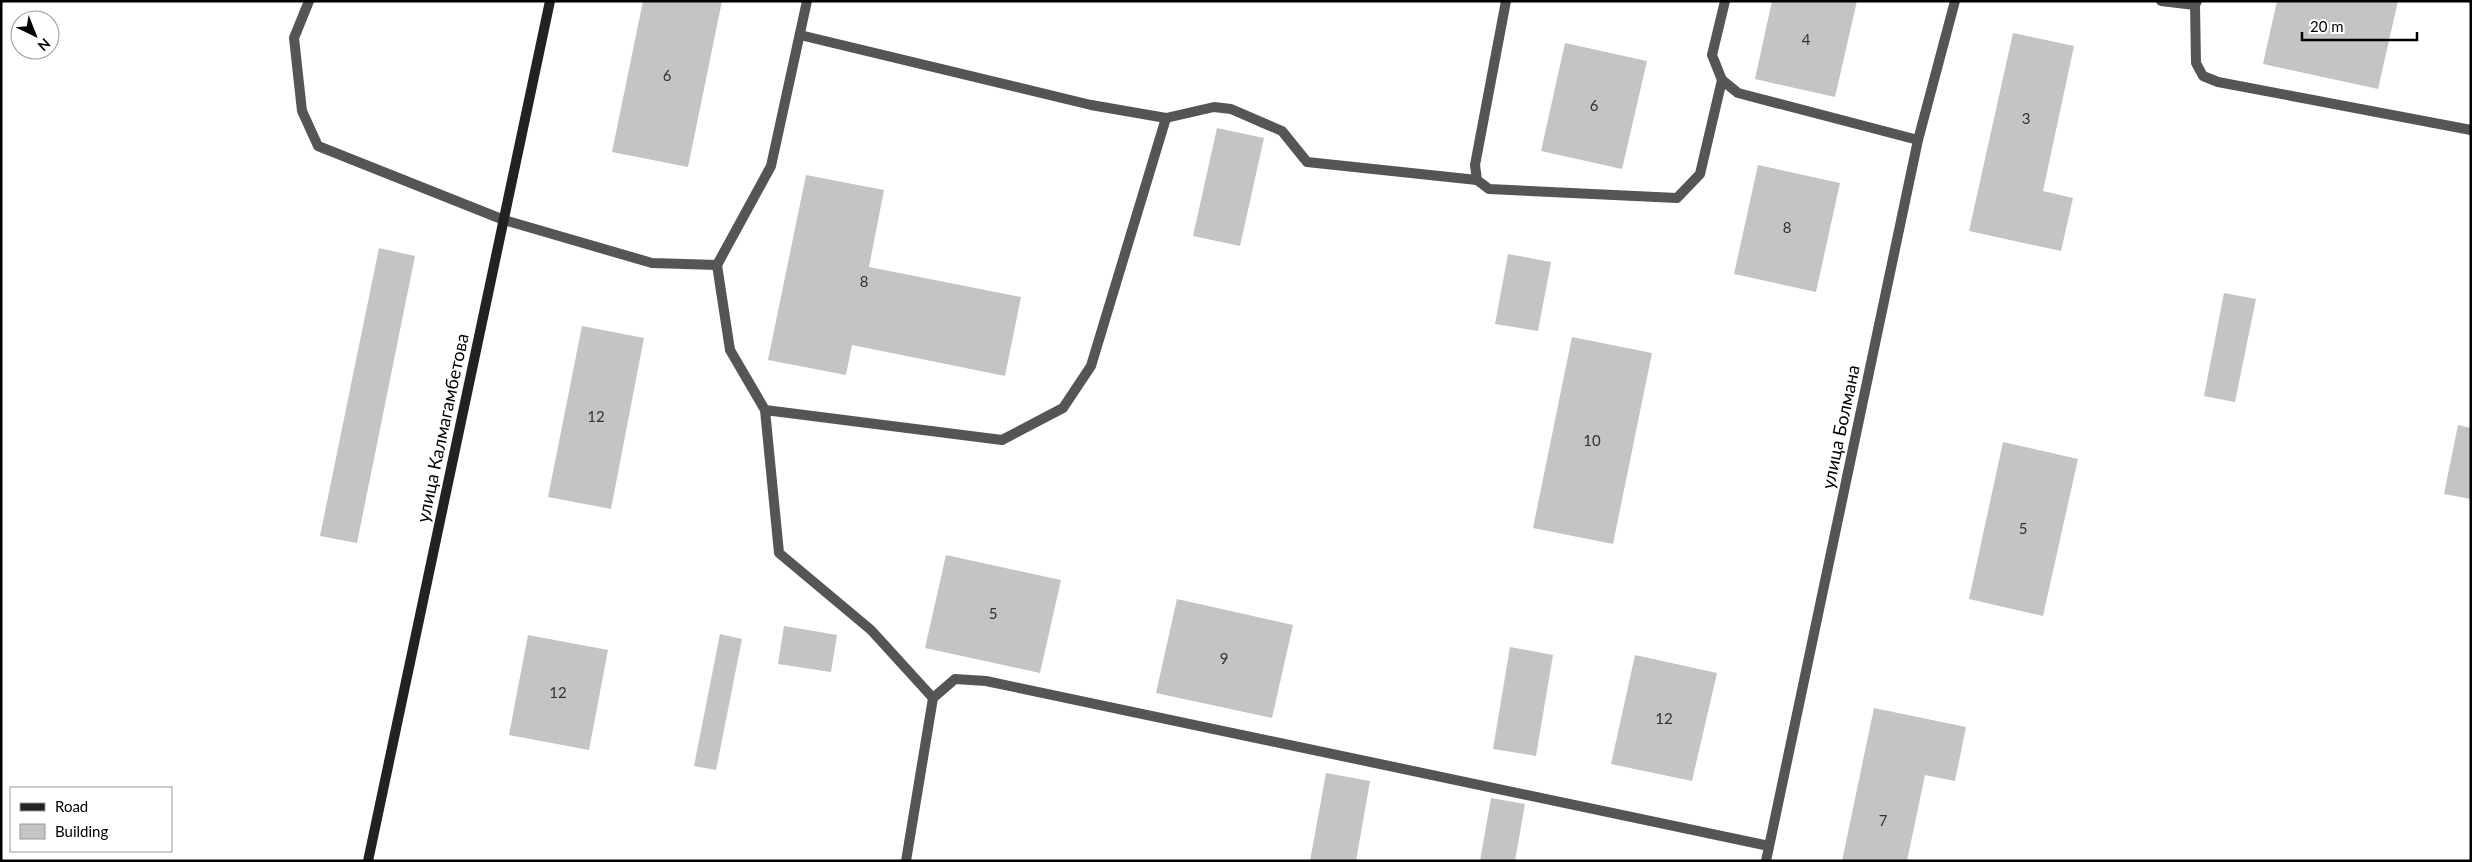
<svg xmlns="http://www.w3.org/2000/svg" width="2472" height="862" font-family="Lato,sans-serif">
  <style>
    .building { fill: #c4c4c4 }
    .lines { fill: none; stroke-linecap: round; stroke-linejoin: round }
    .lane { stroke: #555; stroke-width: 10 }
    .street { stroke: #555; stroke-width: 10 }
    .secondary { stroke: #222; stroke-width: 10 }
    .labels { text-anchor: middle; stroke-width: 4; stroke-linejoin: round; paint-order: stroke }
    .number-label { font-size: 15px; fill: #313131 }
    .street-label { font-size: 18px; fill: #000; stroke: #fff }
  </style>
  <rect width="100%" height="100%" fill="#fff"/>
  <!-- building -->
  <g class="building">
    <polygon points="643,1 722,1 688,167 612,152"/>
    <polygon points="1772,1 1857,1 1835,97 1755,79"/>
    <polygon points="2277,1 2398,1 2378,89 2263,64"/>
    <polygon points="2013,33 2074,46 2043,191 2073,198 2061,251 1969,231"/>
    <polygon points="1565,43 1647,61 1622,169 1541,151"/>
    <polygon points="1217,128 1264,138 1240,246 1193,236"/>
    <polygon points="1758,165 1840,183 1816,292 1734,274"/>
    <polygon points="806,175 884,190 869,267 1021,297 1005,376 852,345 846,375 768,360"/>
    <polygon points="379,248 415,256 357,543 320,536"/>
    <polygon points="1508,254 1551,262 1538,331 1495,324"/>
    <polygon points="2224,293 2256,299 2235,402 2204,396"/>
    <polygon points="582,326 644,338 611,509 548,497"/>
    <polygon points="1572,337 1652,353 1613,544 1533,528"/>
    <polygon points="2458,425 2471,428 2471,499 2444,494"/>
    <polygon points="2003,442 2078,459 2043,616 1969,599"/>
    <polygon points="946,555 1061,580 1040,673 925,648"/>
    <polygon points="1177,599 1293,625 1272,718 1156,693"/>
    <polygon points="784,626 837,635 831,672 778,664"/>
    <polygon points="720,634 742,639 716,770 694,766"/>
    <polygon points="528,635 608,650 589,750 509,735"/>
    <polygon points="1510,647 1553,655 1536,756 1493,749"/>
    <polygon points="1635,655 1717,673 1692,781 1611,764"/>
    <polygon points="1874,708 1966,727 1955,781 1925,775 1907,861 1842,861"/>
    <polygon points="1326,773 1370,781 1356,861 1310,861"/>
    <polygon points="1491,798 1525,804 1515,861 1480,861"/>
  </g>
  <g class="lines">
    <!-- lane -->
    <polyline class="lane" points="309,1 294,38 302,111 318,146 504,220"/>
    <!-- street -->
    <g class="street">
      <polyline points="1506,1 1475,165 1477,180 1489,189 1677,198 1700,174 1722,80"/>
      <polyline points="1725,1 1712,55 1722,80 1738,93 1918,140"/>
      <polyline points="2161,1 2195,5 2197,1"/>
      <polyline points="2195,5 2196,63 2203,76 2218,82 2471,130"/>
      <polyline points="800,35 1091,105 1166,118 1214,107 1231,109 1282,131 1307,162 1477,180"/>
      <polyline points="504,220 652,263 717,265 771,166 807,1"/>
      <polyline points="717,265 730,350 765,410 779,553 871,630 933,698"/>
      <polyline points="765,410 1002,440 1063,408 1091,366 1166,118"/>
      <polyline points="906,861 933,698 955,679 986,681 1769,846"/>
      <polyline points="1766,861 1918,140 1955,1"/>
    </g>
    <!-- secondary -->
    <polyline class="secondary" points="368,861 550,1"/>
  </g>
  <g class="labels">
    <!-- number labels -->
    <g class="number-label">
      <text x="1806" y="45">4</text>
      <text x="667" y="81">6</text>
      <text x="1594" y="111">6</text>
      <text x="2026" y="124">3</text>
      <text x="1787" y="233">8</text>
      <text x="864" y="287">8</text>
      <text x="596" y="422">12</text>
      <text x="1592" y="446">10</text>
      <text x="2023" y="534">5</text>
      <text x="993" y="619">5</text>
      <text x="1224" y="664">9</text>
      <text x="558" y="698">12</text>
      <text x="1664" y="724">12</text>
      <text x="1883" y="826">7</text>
    </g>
    <!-- street labels -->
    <g class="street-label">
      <text transform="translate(1841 427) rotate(-78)" y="6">улица Болмана</text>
      <text transform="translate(443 428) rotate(-78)" y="6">улица Калмагамбетова</text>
    </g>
  </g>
  <!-- border -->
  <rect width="2472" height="862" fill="none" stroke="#000000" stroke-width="5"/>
  <!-- legend -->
  <rect x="10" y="787" width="162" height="65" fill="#ffffff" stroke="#999999"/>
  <rect x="20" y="803" width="25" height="8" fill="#222222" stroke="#999999"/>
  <text x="55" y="812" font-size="15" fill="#000000">Road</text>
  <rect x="20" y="824" width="25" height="15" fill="#c4c4c4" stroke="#999999"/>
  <text x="55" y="837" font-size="15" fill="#000000">Building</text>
  <!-- north arrow -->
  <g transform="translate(35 35) rotate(137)"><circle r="24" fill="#ffffff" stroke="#999999"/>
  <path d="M0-4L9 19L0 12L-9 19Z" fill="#000000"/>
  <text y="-8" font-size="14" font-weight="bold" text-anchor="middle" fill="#000000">N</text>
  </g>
  <!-- scale -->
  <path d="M2302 32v8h115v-8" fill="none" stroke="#000000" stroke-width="2.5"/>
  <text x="2310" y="32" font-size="15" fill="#000000" stroke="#ffffff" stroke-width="4" paint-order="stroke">20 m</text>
</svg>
